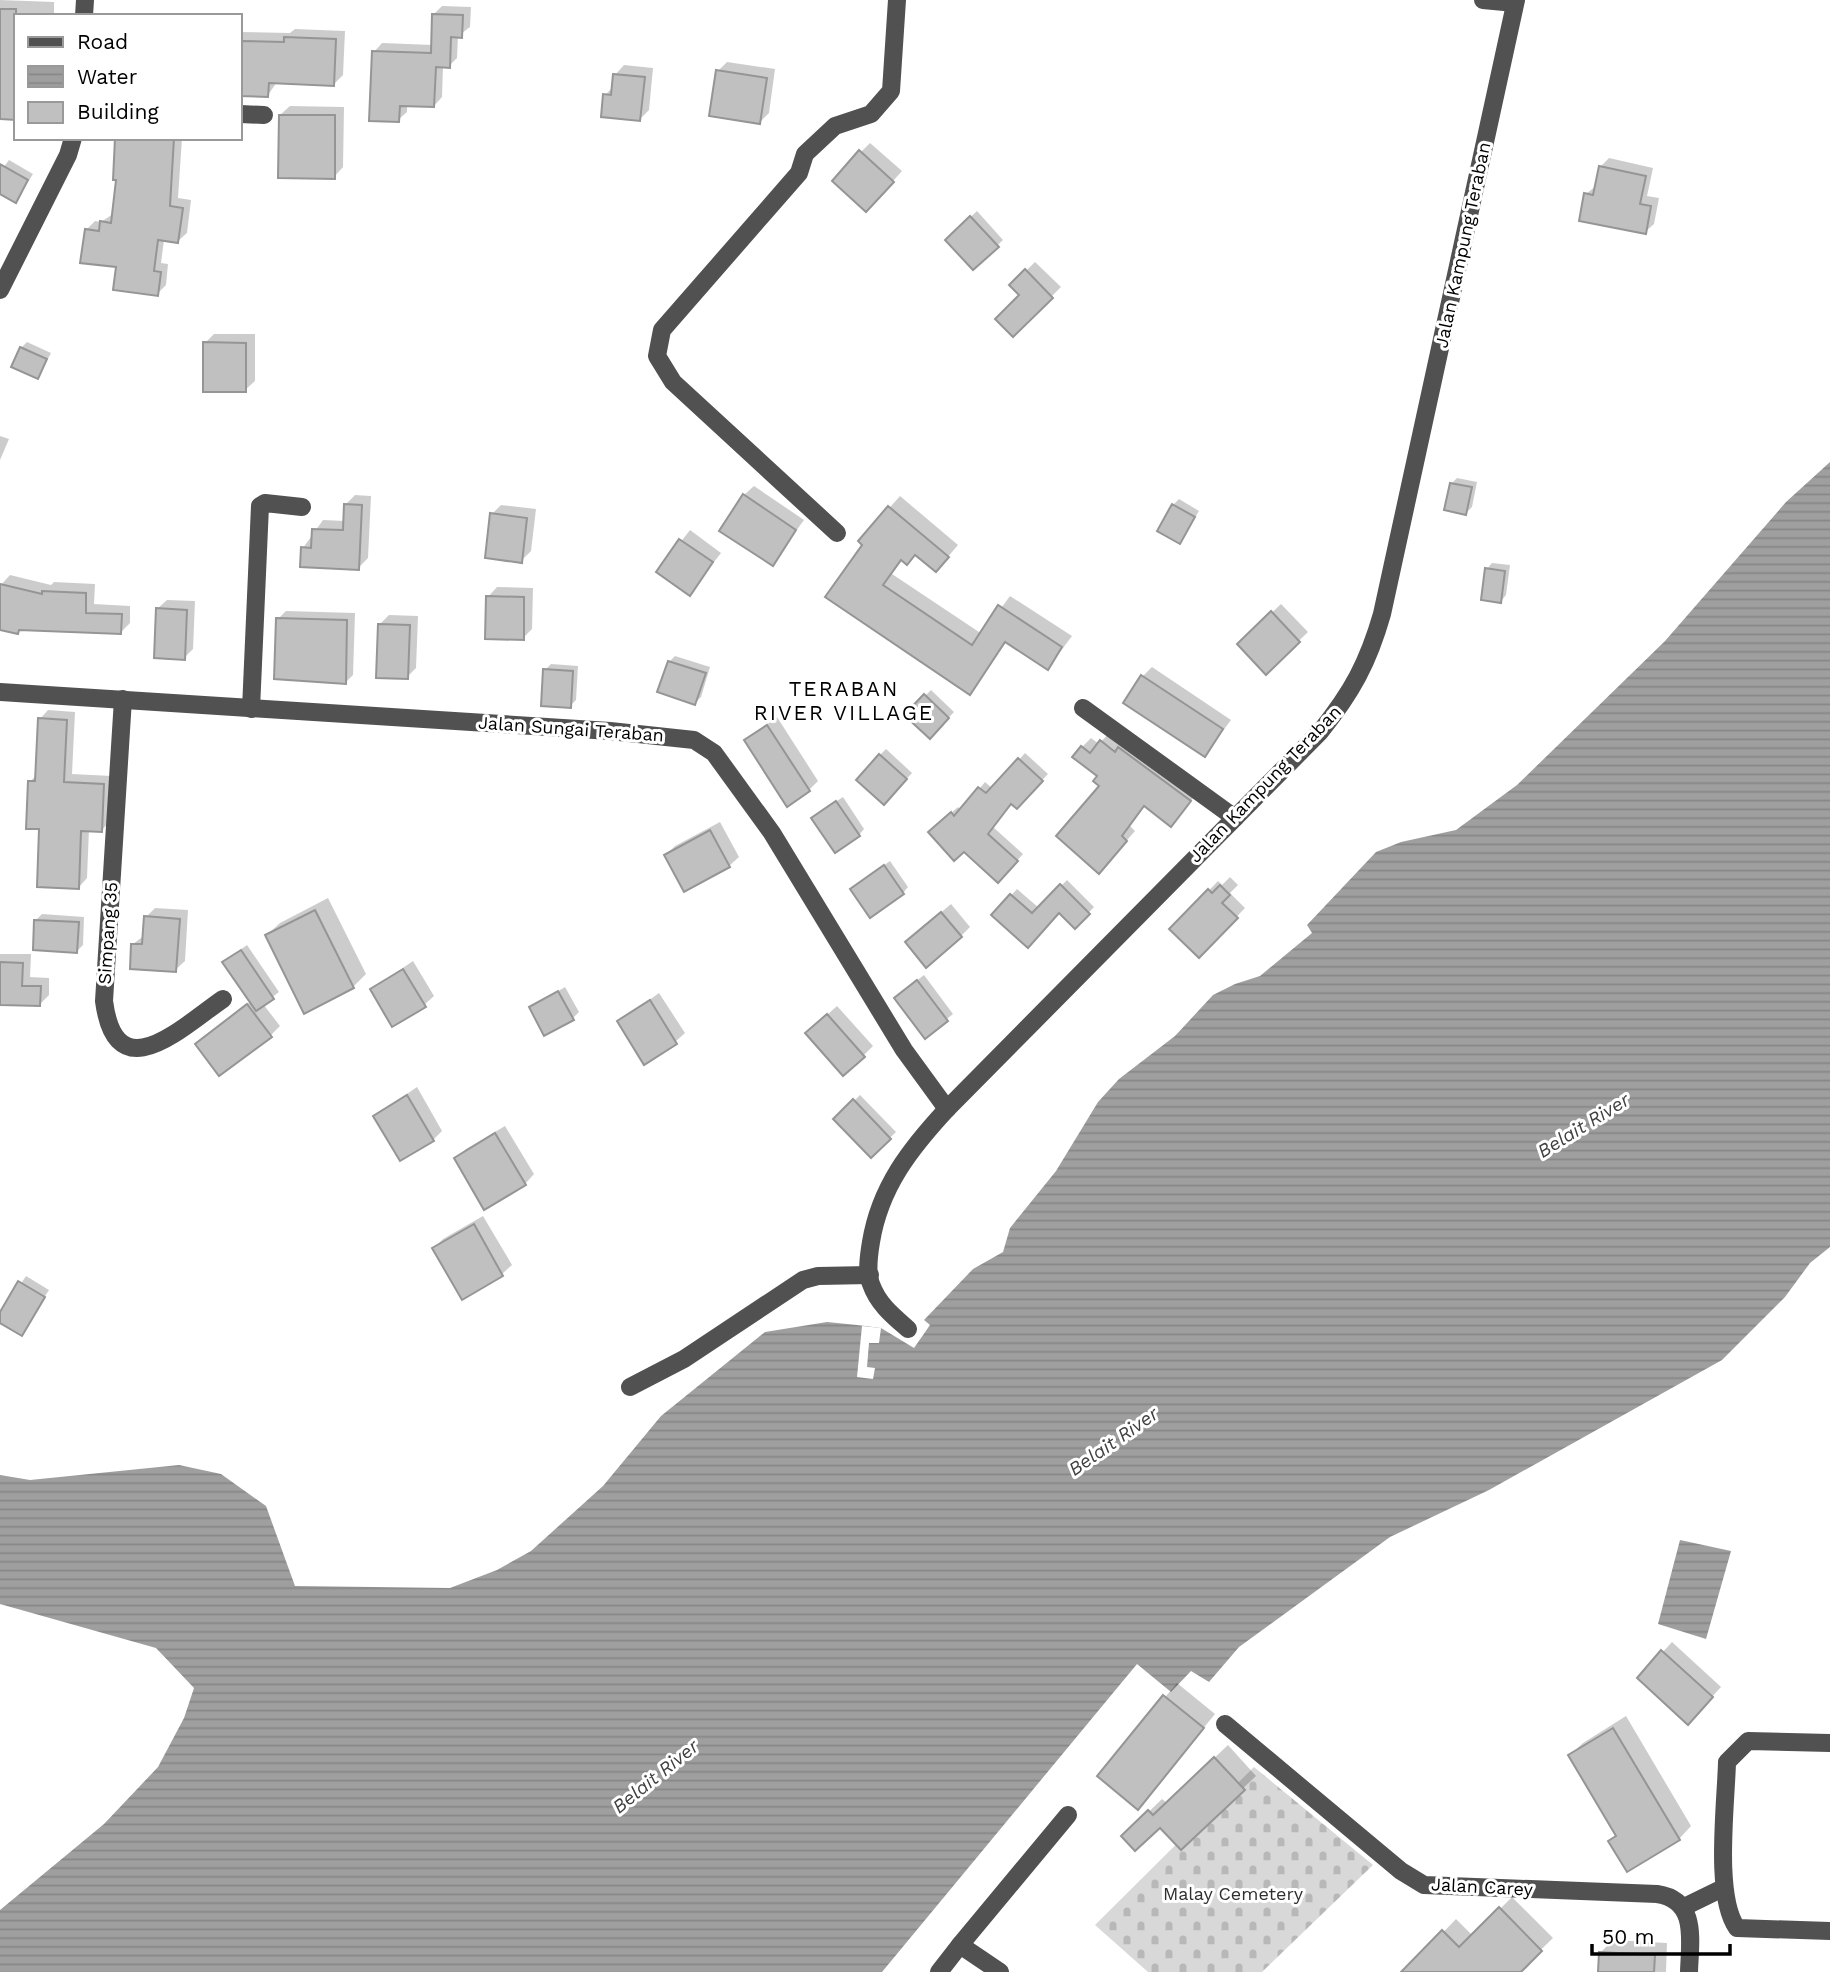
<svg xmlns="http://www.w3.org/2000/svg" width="1830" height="1972" font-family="'Work Sans',sans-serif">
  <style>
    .cemetery { fill: url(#cemetery-stones) }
    .water { fill: url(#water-rules) }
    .pier { fill: #fff }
    .shadow { fill: #0003 }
    .building { fill: #c0c0c0; stroke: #959595; stroke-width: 2 }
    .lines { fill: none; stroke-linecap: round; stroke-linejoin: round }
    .minor { stroke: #515151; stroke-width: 18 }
    .labels { text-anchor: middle; stroke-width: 6; stroke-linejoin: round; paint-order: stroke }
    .street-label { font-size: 18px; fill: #000; stroke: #fff }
    .park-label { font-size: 18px; fill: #2f2f2f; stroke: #fff }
    .water-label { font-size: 19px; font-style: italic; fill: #404040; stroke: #fff }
    .quarter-label { font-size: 21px; letter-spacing: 2px; fill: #000; stroke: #fff }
  </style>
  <defs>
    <pattern id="cemetery-stones" width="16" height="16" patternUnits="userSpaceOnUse" patternTransform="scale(1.75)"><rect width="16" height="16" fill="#d8d8d8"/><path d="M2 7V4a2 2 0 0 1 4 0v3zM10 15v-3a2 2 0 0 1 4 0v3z" fill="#b8b8b8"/></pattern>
    <pattern id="water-rules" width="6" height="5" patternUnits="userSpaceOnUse" patternTransform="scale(1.75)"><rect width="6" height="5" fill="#9f9f9f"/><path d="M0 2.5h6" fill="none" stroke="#878787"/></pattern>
  </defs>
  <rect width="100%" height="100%" fill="#fff"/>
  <!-- cemetery -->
  <polygon class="cemetery" points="1254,1767 1373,1865 1262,1972 1148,1972 1095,1925"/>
  <!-- water -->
  <g class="water">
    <polygon points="1830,462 1830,1247 1810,1263 1785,1297 1722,1360 1489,1490 1390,1537 1239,1647 1209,1682 1191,1671 1171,1692 1137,1664 882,1972 0,1972 0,1910 104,1824 158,1767 184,1718 194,1688 156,1648 0,1604 0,1475 30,1480 179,1465 221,1474 266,1506 295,1586 450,1588 497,1570 531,1551 603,1486 661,1416 765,1332 827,1322 857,1325 881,1328 914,1348 930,1325 924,1320 973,1269 1003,1252 1010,1228 1056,1171 1098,1102 1119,1079 1175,1036 1213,995 1235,984 1260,976 1312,933 1307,925 1376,852 1401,842 1456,830 1517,785 1665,641 1786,502"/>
    <polygon points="1680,1540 1731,1551 1706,1639 1658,1624"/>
  </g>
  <!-- pier -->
  <polygon class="pier" points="862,1326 881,1328 879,1343 869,1343 867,1367 875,1368 873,1379 857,1377"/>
  <!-- shadow -->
  <g class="shadow">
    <polygon points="0,0 54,2 54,16 16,16 0,118"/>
    <polygon points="442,6 471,7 470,27 458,36 457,58 449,66 443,66 442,97 434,106 407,105 407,112 398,120 374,52 382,43 433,45 434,14"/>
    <polygon points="295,29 345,31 343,75 334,84 277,82 268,95 240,94 240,32 290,33"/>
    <polygon points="727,62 775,69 769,113 760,122 718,71"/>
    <polygon points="624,65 653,68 649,110 640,119 605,95 614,86 615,75"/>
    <polygon points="290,106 344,107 343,167 334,177 280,115"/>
    <polygon points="117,138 182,138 178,198 191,200 187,233 178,241 164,240 161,263 168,264 166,285 157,294 118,266 86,230 95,221 101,222 113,214 118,179"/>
    <polygon points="870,143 902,171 876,200 861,152"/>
    <polygon points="1609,158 1653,168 1647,196 1659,198 1654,224 1645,232 1586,194 1596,186 1600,167"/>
    <polygon points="9,160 33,174 16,201 0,192 0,172"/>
    <polygon points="977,211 1003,240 973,268 947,240"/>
    <polygon points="1035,262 1061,287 1013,335 1021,295 1012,285"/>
    <polygon points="214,334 255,334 255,381 245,390 205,343"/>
    <polygon points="27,342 51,353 38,377 21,348"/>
    <polygon points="0,436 9,439 0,460"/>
    <polygon points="1457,478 1477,482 1472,507 1466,513 1451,484"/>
    <polygon points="754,486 804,520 772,564 744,495"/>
    <polygon points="355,495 371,496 368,558 358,568 303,548 323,520 345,521 345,505"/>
    <polygon points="900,496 958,545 946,559 916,553 903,559 892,574 982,634 1010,596 1072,636 1048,668 1007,641 970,692 827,597 865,545 860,541"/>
    <polygon points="1179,499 1199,511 1180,542 1173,505"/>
    <polygon points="501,505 536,509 531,551 521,561 492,514"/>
    <polygon points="690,530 721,553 690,593 658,571"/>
    <polygon points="1492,563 1510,565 1506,595 1501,601 1487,569"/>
    <polygon points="10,575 51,585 54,582 95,584 94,604 130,606 130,623 120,633 21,628 18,632 0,628 0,586"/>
    <polygon points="497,587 533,588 532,629 523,638 488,597"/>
    <polygon points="167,600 195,601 193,649 184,658 157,609"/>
    <polygon points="1281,604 1308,632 1266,673 1239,644"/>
    <polygon points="286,611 355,613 353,675 345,683 278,619"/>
    <polygon points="389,615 418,616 416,668 407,677 380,624"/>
    <polygon points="675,656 710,667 701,697 695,703 669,662"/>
    <polygon points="551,664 578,666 576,700 570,706 545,670"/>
    <polygon points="1152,667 1231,720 1205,755 1143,676"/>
    <polygon points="931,690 954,712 930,737 906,715"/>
    <polygon points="48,710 75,712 72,774 112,776 110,821 102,830 89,829 87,878 79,887 41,827 30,782 37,774 40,719"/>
    <polygon points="777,717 818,781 809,790 746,740"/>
    <polygon points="1110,732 1199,791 1171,825 1145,805 1130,826 1135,831 1108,862 1102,786 1082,747 1091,738 1099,744"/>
    <polygon points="886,749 912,773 890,797 880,755"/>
    <polygon points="1025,753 1048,774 1017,807 1012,802 993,827 1023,854 1004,875 936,826 958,807 961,811 985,782 993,789"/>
    <polygon points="843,797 864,829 859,835 819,813"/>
    <polygon points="720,822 739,857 729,866 685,890 666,855 675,846"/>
    <polygon points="890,861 908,887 903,893 858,884"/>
    <polygon points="1230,877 1238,885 1230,893 1245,908 1199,956 1172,929 1218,881 1222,885"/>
    <polygon points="1067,880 1094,907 1075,927 1059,911 1033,940 993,915 1017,889 1039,908"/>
    <polygon points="328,898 366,974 353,987 267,935 280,923"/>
    <polygon points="951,904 970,927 961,936 917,933"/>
    <polygon points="155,908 188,910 185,961 175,970 133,944 145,935 146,917"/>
    <polygon points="42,914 84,917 83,945 77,951 36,920"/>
    <polygon points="247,945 279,992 263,1004 280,1026 271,1035 197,1044 251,1001 230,957"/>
    <polygon points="0,954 31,954 30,977 49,978 49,995 40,1004 0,1003"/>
    <polygon points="413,961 434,996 424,1005 372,989"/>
    <polygon points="924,975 953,1014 925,1036 902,992"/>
    <polygon points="565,987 579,1012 573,1018 531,1008"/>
    <polygon points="659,993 685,1033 675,1042 619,1022"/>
    <polygon points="837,1006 873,1046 863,1056 817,1024"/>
    <polygon points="417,1087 442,1131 433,1140 375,1116"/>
    <polygon points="860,1095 896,1132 871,1156 836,1119"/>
    <polygon points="505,1126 534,1174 525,1184 456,1158 466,1149"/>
    <polygon points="483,1216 512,1265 502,1274 462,1298 434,1248 443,1239"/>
    <polygon points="26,1276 49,1290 21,1334 0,1321 0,1316"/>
    <polygon points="1672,1642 1721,1687 1697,1713 1639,1678"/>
    <polygon points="1177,1683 1215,1714 1138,1808 1099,1776"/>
    <polygon points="1626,1716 1691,1826 1679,1839 1610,1841 1617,1834 1570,1755 1583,1743"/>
    <polygon points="1228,1745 1256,1776 1181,1847 1161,1825 1136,1824 1162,1799 1167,1803"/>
    <polygon points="1512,1897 1553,1938 1518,1972 1405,1972 1456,1919 1473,1936"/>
    <polygon points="1613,1940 1667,1943 1666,1972 1600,1972 1600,1953"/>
  </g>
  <!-- building -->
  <g class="building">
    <polygon points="0,9 16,9 16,120 0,119"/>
    <polygon points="432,14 463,15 462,38 451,37 450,68 436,67 434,107 400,106 399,122 369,121 372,51 431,53"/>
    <polygon points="284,37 336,39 334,86 269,83 268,97 240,96 240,41 284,42"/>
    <polygon points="716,70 767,78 760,124 709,116"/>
    <polygon points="613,74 645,77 640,121 601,117 603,94 611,95"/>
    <polygon points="279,115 335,115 335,179 278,178"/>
    <polygon points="115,138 174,138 170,206 183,208 178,243 158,240 154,271 161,272 158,296 113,290 116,267 80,263 85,229 99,231 100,221 111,223 116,180 113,180"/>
    <polygon points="859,150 894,182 866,212 832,181"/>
    <polygon points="0,164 28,180 16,203 0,194"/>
    <polygon points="1599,166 1646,176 1640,204 1651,206 1646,234 1579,221 1584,193 1593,195"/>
    <polygon points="970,216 999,247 973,270 945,240"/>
    <polygon points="1025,269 1053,298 1013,337 995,319 1019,295 1009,285"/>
    <polygon points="203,342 246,343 246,392 203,392"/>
    <polygon points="20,347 47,359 38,379 11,367"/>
    <polygon points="1450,483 1472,487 1466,515 1444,510"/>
    <polygon points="743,494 796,530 773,566 719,531"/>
    <polygon points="344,504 362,505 359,570 300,567 301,547 311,548 312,529 343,530"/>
    <polygon points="1172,504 1195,517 1180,544 1157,531"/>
    <polygon points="888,506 949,557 936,572 915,555 907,565 901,560 883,585 972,645 998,605 1062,647 1048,670 1005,642 970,695 825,597 862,545 858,541"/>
    <polygon points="490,513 527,518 522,563 485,558"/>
    <polygon points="679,539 713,562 690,596 656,572"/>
    <polygon points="1485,568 1505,571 1501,603 1481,600"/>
    <polygon points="0,584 42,594 42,591 86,593 86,613 122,614 121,634 19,630 18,634 0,630"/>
    <polygon points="486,596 524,597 524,640 485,639"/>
    <polygon points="156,608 187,610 185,660 154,658"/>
    <polygon points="1271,611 1300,642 1266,675 1237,644"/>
    <polygon points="276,618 347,620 346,684 274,679"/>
    <polygon points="378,624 410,625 408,679 376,678"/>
    <polygon points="668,661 706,673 695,705 657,692"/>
    <polygon points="543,669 573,671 571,708 541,706"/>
    <polygon points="1141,675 1223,729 1205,757 1123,703"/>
    <polygon points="924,694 949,718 930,739 904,715"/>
    <polygon points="38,718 67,720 64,782 104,784 102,832 81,831 79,889 37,887 39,829 26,829 28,781 35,781"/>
    <polygon points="767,725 810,791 787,807 744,740"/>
    <polygon points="1100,740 1115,752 1118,747 1191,801 1171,827 1144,806 1122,836 1127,841 1099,874 1056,836 1099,786 1093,781 1097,776 1072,757 1081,746 1090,753"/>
    <polygon points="879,754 907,779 884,805 856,780"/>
    <polygon points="1018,758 1043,781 1017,809 1011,804 988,834 1018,861 998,883 964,852 954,861 928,832 951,812 954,816 978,787 986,793"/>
    <polygon points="836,801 860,836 835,853 811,818"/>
    <polygon points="710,830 730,867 684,892 664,855"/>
    <polygon points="884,865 904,894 870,918 850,889"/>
    <polygon points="1060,884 1090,914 1075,929 1059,913 1028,948 991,915 1010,894 1032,913"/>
    <polygon points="1220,885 1230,895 1222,903 1238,918 1199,958 1169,929 1208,889 1212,893"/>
    <polygon points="315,910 354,988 304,1014 265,935"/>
    <polygon points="941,912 962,937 926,968 905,942"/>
    <polygon points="144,916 180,919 176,972 130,969 131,944 142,944"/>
    <polygon points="34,920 79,922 77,953 33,950"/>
    <polygon points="241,950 274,999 256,1011 222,962"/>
    <polygon points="0,962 23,963 22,986 41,986 40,1006 0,1005"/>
    <polygon points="403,969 426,1007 392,1027 370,989"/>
    <polygon points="917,980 948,1021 925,1039 894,998"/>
    <polygon points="558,991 574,1020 544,1036 529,1007"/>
    <polygon points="650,1000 677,1044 644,1065 617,1021"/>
    <polygon points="247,1004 272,1037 219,1076 195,1044"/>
    <polygon points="827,1014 865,1057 843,1076 805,1033"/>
    <polygon points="407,1095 434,1141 400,1161 373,1116"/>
    <polygon points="853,1099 891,1139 871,1158 833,1119"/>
    <polygon points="495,1133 526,1185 484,1210 454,1158"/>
    <polygon points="474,1224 503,1276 462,1300 432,1248"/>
    <polygon points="18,1281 45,1297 22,1336 0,1323 0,1312"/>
    <polygon points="1661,1650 1713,1697 1688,1725 1637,1678"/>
    <polygon points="1163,1695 1204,1728 1138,1810 1097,1776"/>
    <polygon points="1613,1728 1680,1840 1627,1872 1608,1841 1616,1836 1568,1755"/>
    <polygon points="1214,1757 1245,1790 1181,1850 1160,1828 1135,1851 1121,1836 1148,1810 1153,1815"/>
    <polygon points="1499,1907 1542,1951 1521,1972 1401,1972 1442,1930 1459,1947"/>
    <polygon points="1599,1952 1655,1955 1654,1972 1598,1972"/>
  </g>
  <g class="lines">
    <!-- minor -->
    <g class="minor">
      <polyline points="1483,0 1515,3"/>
      <polyline points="84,16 85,0"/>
      <polyline points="240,114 264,115"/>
      <polyline points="0,290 68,155 73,138"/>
      <polyline points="837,533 673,382 657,356 662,330 799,173 805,154 835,126 871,114 891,91 897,0"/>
      <polyline points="0,692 610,731 694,740 714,753 772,833 904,1050 947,1109"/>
      <path d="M123,699L104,1001C116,1092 181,1028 223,999"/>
      <polyline points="1083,708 1235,818"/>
      <polyline points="251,709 260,506 265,503 302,507"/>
      <path d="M908,1329C893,1316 878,1304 871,1284C866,1272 869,1254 871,1242C880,1187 910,1149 947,1109L1320,732C1352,692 1368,663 1382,614L1516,0"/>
      <polyline points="630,1387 684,1359 803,1280 818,1276 870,1275"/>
      <path d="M1225,1724L1401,1871L1424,1885L1657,1894C1698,1900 1690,1940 1689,1972"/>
      <path d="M1830,1743L1748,1741L1727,1762C1726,1804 1714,1896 1737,1928L1830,1931"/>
      <polyline points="1684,1907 1723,1888"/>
      <polyline points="960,1945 1068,1815"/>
      <polyline points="939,1972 960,1945 1000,1972"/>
    </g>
  </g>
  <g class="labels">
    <!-- street labels -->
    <g class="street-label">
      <text transform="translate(1463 245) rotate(-78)" y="6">Jalan Kampung Teraban</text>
      <text transform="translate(571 729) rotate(4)" y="6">Jalan Sungai Teraban</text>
      <text transform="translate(1265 784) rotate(-46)" y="6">Jalan Kampung Teraban</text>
      <text transform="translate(108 933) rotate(-86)" y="6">Simpang 35</text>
      <text transform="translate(1482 1887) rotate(3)" y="6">Jalan Carey</text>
    </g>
    <!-- park labels -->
    <g class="park-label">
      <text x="1233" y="1900">Malay Cemetery</text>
    </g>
    <!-- water labels -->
    <g class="water-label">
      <text transform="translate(1583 1125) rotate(-32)" y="7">Belait River</text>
      <text transform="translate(1113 1441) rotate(-35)" y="7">Belait River</text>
      <text transform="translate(655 1776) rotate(-39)" y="7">Belait River</text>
    </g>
    <!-- quarter labels -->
    <g class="quarter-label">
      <text x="844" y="696">TERABAN<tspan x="844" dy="24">RIVER VILLAGE</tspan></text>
    </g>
  </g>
  <!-- legend -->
  <rect x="14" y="14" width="228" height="126" fill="#ffffff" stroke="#999999" stroke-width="2"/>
  <rect x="28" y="37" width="35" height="10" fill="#515151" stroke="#999999" stroke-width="2"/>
  <text x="77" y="49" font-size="21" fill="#000000">Road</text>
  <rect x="28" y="66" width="35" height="21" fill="url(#water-rules)" stroke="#999999" stroke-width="2"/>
  <text x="77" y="84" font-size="21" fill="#000000">Water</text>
  <rect x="28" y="102" width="35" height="21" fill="#c0c0c0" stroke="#999999" stroke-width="2"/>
  <text x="77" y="119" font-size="21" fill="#000000">Building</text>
  <!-- scale -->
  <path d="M1592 1944v10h138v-10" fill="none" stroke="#000000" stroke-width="3.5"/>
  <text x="1602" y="1944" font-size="21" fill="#000000" stroke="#ffffff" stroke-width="5" paint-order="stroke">50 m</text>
</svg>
